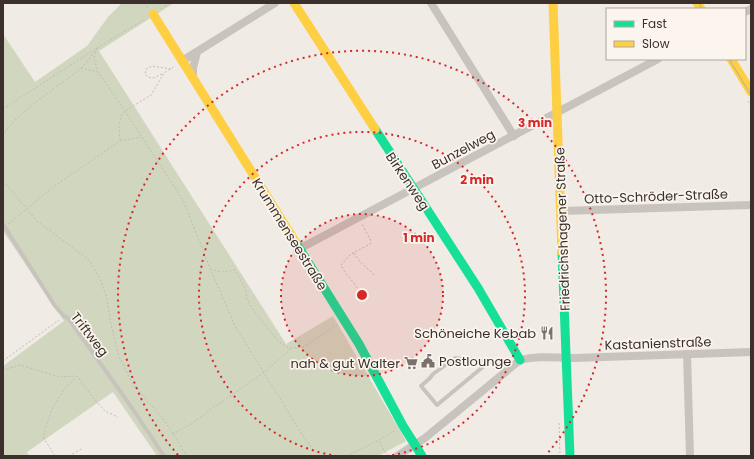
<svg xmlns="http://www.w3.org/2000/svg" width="754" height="459" font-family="Poppins,sans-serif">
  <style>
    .green { fill: #d1d6bf }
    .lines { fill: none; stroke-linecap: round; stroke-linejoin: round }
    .path { stroke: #c2bbb6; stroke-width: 1; stroke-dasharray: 2 2; stroke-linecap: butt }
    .lane { stroke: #c9c3be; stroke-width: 4 }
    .street { stroke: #c9c3be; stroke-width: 8 }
    .fast { stroke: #16e098; stroke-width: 9 }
    .slow { stroke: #ffcf43; stroke-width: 9 }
    .tram { stroke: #b1aca8; stroke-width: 1 }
    .ring { fill: none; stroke: #d62828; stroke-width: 2; stroke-dasharray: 2 4 }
    .labels { text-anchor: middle; stroke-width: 3.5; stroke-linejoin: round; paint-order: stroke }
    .street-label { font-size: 13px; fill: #3b302b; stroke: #fbf5ee }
    .poi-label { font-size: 13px; fill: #3b302b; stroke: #fbf5ee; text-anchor: end }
    .centre { fill: #d62828; stroke: #fbf5ee; stroke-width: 2 }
    .ring-label { font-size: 12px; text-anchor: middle; font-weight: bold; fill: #d62828; stroke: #fbf5ee; stroke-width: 3.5; stroke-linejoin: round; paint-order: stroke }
  </style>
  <rect width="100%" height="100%" fill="#f0ebe5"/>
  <!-- green -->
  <polygon class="green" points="122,3 174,3 99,51 286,344 333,316 406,441 378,456 157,456 113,392 27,452 29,456 3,456 3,366 64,321 3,231 3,34 35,82 87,46 108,17"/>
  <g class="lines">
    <!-- path -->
    <g class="path">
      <polyline points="144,3 148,8"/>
      <polyline points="161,9 169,3"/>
      <polyline points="97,48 94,59 98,72 125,111 183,200 210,268 235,326 305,439 319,456"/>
      <polyline points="81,68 98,72"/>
      <polyline points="162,74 153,78 148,77 145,74 146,69 152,66 171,69"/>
      <polyline points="748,101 751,106"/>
      <polyline points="3,109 97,48 145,19"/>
      <path d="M3,136C12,115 61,85 80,69C86,64 91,56 96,50"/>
      <polyline points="120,140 119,125 122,114 125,111 151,95 164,73 175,66"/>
      <polyline points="3,181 37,221 89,260 99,277 106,294 111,324 118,354 132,383 164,420 187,456"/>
      <polyline points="8,224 56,185 120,141 141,137"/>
      <path d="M354,253C361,265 367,267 375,276"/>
      <polyline points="210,269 221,272 235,270 245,288 247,298 251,307 278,341 286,347 292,348 303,347 337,325"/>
      <path d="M357,288C353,281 343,271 341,265L351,254L370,244L371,241L362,224"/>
      <polyline points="3,361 59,320"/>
      <polyline points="3,370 20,365 59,377 76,376"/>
      <polyline points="559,423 560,456"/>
      <polyline points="173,434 193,423 215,406 219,404 263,373 292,348"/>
      <polyline points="379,441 387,456"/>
      <path d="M55,456L43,437C51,408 56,397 77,376L94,399L105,411L118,417"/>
      <polyline points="69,456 83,448"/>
      <polyline points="347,456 379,440 394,431"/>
    </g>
    <!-- lane -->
    <g class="lane">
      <polyline points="3,224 55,306 64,316 69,319 132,408 164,456"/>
      <polyline points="490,361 437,405 421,386 430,378 433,374 455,358 495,362 504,373"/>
    </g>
    <!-- street -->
    <g class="street">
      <polyline points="431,3 514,136"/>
      <polyline points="745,12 751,9"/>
      <polyline points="182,61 275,3"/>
      <polyline points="193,78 193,68 197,52"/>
      <polyline points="562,211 751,205"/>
      <polyline points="299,249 658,59"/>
      <polyline points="687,354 690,456"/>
      <path d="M397,456L425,438L520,360C539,355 556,358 575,358L751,352"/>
    </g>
    <!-- fast -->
    <g class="fast">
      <polyline points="375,129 478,288 520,360"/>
      <polyline points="296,243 359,344 403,426 422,456"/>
      <polyline points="562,252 570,456"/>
    </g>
    <!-- slow -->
    <g class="slow">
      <polyline points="294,3 375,129"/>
      <polyline points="553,3 562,252"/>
      <polyline points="697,3 701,9"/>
      <polyline points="153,14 296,243"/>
      <polyline points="731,59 751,92"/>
    </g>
    <!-- tram -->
    <g class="tram">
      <polyline points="699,3 702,9"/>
      <polyline points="729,59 751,95"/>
    </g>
  </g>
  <!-- distance rings -->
  <circle cx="362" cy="295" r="81" fill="#d62828" fill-opacity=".12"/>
  <g class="ring">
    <circle cx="362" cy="295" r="81"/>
    <path d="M337 456A163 163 0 1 1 387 456"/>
    <path d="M178 455A244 244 0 1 1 546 455"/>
  </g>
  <!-- icons -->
  <defs>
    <g id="restaurant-bare" transform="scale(1.08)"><path d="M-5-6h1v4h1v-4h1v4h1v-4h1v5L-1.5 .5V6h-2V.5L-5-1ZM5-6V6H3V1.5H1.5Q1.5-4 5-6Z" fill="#7a716c" stroke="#fbf5ee" stroke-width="2.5" paint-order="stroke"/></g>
    <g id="civic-bare" transform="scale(1.08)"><path d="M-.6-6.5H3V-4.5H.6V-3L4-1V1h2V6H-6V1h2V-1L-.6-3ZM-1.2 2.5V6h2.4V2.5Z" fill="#7a716c" stroke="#fbf5ee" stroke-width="2.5" paint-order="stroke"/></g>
    <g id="supermarket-bare" transform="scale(1.08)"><path d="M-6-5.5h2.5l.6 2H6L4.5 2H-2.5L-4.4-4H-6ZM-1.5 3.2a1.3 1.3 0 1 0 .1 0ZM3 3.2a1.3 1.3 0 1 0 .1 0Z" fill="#7a716c" stroke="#fbf5ee" stroke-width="2.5" paint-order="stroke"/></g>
  </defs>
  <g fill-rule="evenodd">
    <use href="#restaurant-bare" x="547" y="333"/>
    <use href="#civic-bare" x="428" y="361"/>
    <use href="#supermarket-bare" x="411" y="363"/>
  </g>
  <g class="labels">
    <!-- street labels -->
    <g class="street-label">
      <text transform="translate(463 149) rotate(-28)" y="5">Bunzelweg</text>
      <text transform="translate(408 181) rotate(56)" y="5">Birkenweg</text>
      <text transform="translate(656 196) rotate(-2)" y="5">Otto-Schröder-Straße</text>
      <text transform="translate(562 229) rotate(-92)" y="5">Friedrichshagener Straße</text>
      <text transform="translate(290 234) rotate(58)" y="5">Krummenseestraße</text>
      <text transform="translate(90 334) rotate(52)" y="5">Triftweg</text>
      <text transform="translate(658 343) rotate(-2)" y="5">Kastanienstraße</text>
    </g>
    <!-- poi labels -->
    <g class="poi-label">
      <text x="536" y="338">Schöneiche Kebab</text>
      <text x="439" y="366" text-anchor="start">Postlounge</text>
      <text x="400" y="368">nah &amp; gut Walter</text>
    </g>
  </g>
  <circle cx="362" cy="295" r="6" class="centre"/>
  <g class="ring-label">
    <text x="535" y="127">3 min</text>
    <text x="477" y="184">2 min</text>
    <text x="419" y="242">1 min</text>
  </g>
  <!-- border -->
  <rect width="754" height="459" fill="none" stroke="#3b302b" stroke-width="8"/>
  <!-- legend -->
  <rect x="606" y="8" width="140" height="52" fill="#fbf5ee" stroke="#aea6a0"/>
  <rect x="614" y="21" width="20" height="6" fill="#16e098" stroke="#aea6a0"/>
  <text x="642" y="28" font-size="12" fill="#3b302b">Fast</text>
  <rect x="614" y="41" width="20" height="6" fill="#ffcf43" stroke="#aea6a0"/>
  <text x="642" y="48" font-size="12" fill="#3b302b">Slow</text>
</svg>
